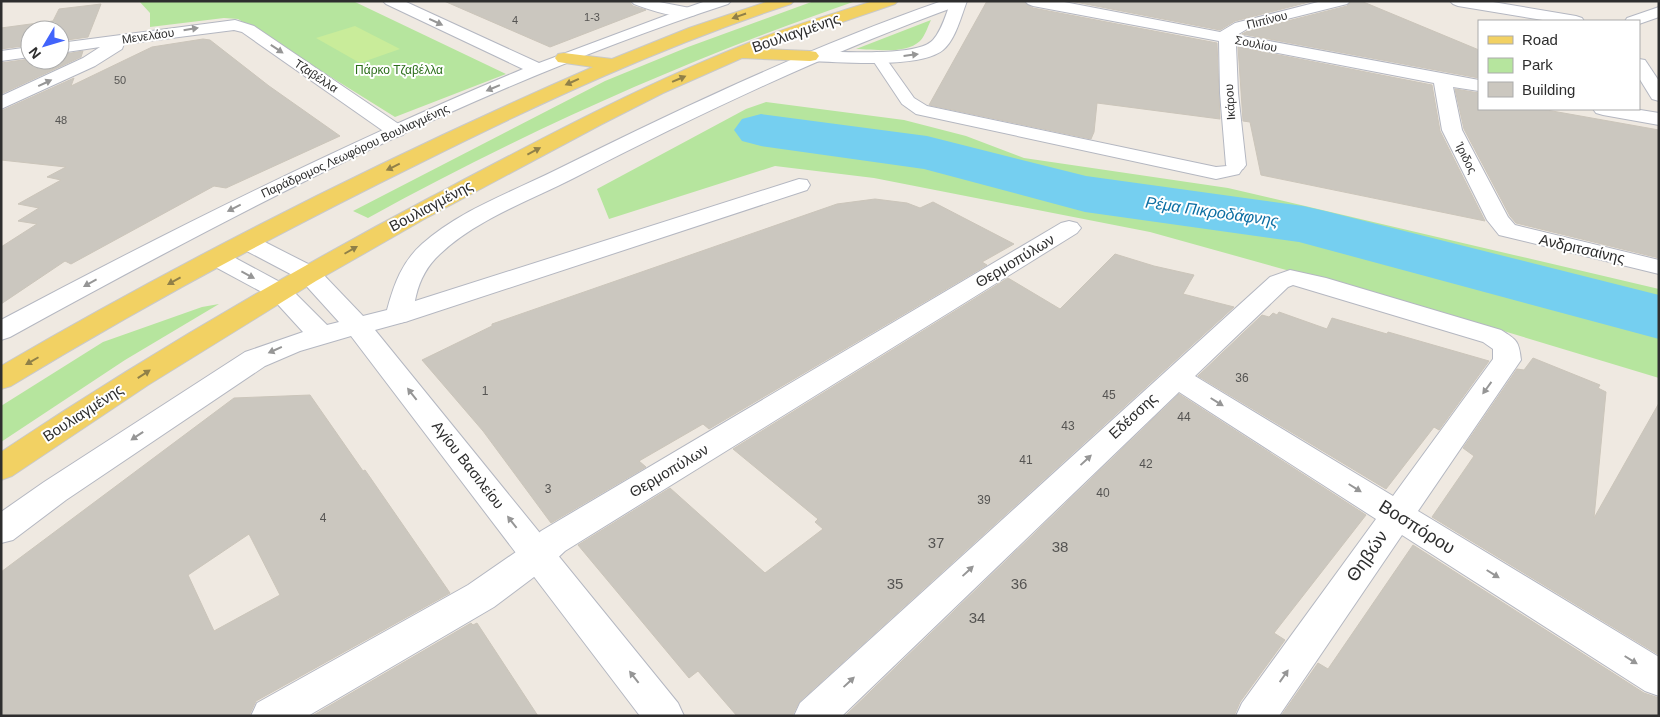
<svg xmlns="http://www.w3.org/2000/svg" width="1660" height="717" font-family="Arial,sans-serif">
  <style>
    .green { fill: #b6e59e }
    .pitch { fill: #c9ec9a }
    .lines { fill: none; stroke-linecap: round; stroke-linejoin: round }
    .river { fill: #75cff0; fill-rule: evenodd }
    .building { fill: #cbc7bf; stroke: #cbc5ba; fill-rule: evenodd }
    .lane-casing { stroke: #b4b7c1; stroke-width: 2 }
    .street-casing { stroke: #b4b7c1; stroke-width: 2 }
    .secondary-casing { stroke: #b4b7c1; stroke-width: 2 }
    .primary-casing { stroke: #c9c9c9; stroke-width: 2 }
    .lane { fill: #fff; fill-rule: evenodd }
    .street { fill: #fff; fill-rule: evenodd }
    .secondary { fill: #fff; fill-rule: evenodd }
    .primary { fill: #f2d163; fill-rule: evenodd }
    .oneway { fill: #908048 }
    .oneway2 { fill: #969696 }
    .labels { text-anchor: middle; stroke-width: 4; stroke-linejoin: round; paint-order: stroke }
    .far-number-label { font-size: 11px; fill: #555452 }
    .far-street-label { font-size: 12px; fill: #2e2e2e; stroke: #fff }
    .far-park-label { font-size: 12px; fill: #2c6e1b; stroke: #fff }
    .number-label { font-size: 12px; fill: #555452 }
    .street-label { font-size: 15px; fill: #2e2e2e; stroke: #fff }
    .near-number-label { font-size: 15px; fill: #555452 }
    .water-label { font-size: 16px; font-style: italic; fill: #0d6fa3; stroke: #fff }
    .near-street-label { font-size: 18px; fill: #2e2e2e; stroke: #fff }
  </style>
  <rect width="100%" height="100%" fill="#efe9e1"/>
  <!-- green -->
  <g class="green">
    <polygon points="139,1 353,1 506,74 395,117 238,19 224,18 150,27 150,13"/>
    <path d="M814,1H856C687,59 524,132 368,218L353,211L605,81L688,47Z"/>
    <path d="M931,20C928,26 925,36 920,41C905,55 874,49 856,49Z"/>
    <polygon points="766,102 904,120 966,136 1024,158 1228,188 1659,289 1659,378 1477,323 1150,232 874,178 775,166 609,219 597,189 746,109"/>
    <polygon points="219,304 125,360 1,442 1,406 103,342 202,307"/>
  </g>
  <!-- pitch -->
  <polygon class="pitch" points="355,26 400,49 360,63 316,38"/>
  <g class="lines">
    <!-- river -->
    <polygon class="river" points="761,114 927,136 1086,176 1303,206 1325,211 1659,295 1659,339 1299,242 1085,212 924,169 761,146 742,141 734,130 742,119"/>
  </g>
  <!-- building -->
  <g class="building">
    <polygon points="444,1 629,1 633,6 646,10 550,47"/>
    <polygon points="987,1 1023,1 1033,8 1217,43 1220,119 1097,103 1094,132 1091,139 929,105"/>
    <polygon points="1070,1 1313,1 1235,21 1220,30"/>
    <polygon points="1352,1 1361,1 1479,50 1479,78 1242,34 1248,31 1347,6"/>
    <polygon points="101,4 88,37 60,41 60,30 30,30 30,45 1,49 1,28 53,21 59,9"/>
    <polygon points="203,39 210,40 269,86 340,136 226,188 214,186 71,264 65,261 1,304 1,247 37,224 18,221 39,208 18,204 61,180 47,177 66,167 1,160 1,111 74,78 71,86 152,47"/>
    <polygon points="1238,47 1432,85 1440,131 1485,221 1261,175 1250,122 1243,121"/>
    <polygon points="83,51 81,57 1,94 1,63 30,59 60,60 60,55"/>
    <polygon points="1455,89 1479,93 1479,109 1541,109 1659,130 1659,258 1516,223 1510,216 1464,129"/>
    <polygon points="875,199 907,203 920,208 933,202 1014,244 982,262 987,265 709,429 703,424 639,461 646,467 551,523 483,431 422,360 492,326 492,324 837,204"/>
    <polygon points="1115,254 1154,266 1194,275 1183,294 1234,307 799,702 792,716 737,716 698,671 689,678 578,545 670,488 765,573 823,529 815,522 818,519 733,449 1008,278 1060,309"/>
    <polygon points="1279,312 1327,329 1332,318 1387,334 1388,332 1489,361 1439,430 1434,427 1386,489 1198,376 1262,315 1269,317 1273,313 1277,315"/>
    <polygon points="1533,358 1600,385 1598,388 1606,392 1594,518 1659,403 1659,655 1432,517 1474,456 1463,448 1517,369 1524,370"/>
    <polygon points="1179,394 1366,515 1274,633 1285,640 1240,702 1234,716 845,716"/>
    <path d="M310,395L363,471L365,470L450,593L256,701L249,716H1V572L234,398ZM249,534L280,595L214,631L188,575Z"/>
    <polygon points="1413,545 1644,693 1659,698 1659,716 1281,716 1318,663 1328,669"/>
    <polygon points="471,623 473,625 477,623 538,716 312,716"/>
  </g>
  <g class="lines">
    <!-- lane casing -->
    <g class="lane-casing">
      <polygon id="lane" points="877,52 882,53 914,98 927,106 1216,167 1227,166 1230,161 1236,160 1242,161 1245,165 1239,174 1216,179 916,114 902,104 870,56 872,53"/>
    </g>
    <!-- street casing -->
    <g class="street-casing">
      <g id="street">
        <path d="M631,1H654L695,9L697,12L695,15C678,20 650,10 634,4Z"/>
        <path d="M951,1H967C961,16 956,39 943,50C920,69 840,62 810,61L804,60L801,56L804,52L810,51C835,51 917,58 933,40C942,30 946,14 951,1Z"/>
        <polygon points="1025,1 1059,1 1220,32 1235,23 1322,1 1350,1 1347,4 1247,29 1237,35 1479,80 1479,91 1453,87 1462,130 1508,217 1515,225 1659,260 1659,274 1499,235 1487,220 1442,130 1434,83 1236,45 1238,93 1246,165 1243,169 1236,171 1229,169 1226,165 1220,93 1219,41 1033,6 1028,4"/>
        <polygon points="1450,1 1487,1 1576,16 1582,18 1584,21 1549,21 1458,6 1453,4"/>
        <polygon points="1659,7 1659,17 1639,24 1639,21 1625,21 1627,18"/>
        <polygon points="235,20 254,26 403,127 406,131 403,135 396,137 389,135 242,32 234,30 124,44 122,49 95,66 1,109 1,96 83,58 100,47 60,53 60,43"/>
        <polygon points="30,47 30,57 1,61 1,51"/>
        <polygon points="1639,59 1645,60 1659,81 1659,101 1652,99 1639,78"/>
        <polygon points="1593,109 1634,109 1659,113 1659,125 1603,115 1596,113"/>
        <polygon points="799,179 807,180 810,185 807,190 408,321 399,323 390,321 386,315 390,309"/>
        <polygon points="1069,221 1077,223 1081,228 1077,233 565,551 550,565 494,607 308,716 251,716 257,703 468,585 526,545 541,531 1061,223"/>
        <path d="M1290,270L1326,278L1501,330C1517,340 1519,341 1521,360L1418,511L1659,657V696L1645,691L1402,535L1279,716H1236L1242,703L1376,519L1179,392L842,716H794L800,703L1270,277ZM1293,285L1483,342L1493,349V359L1393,496L1195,376L1288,287Z"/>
      </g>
    </g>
    <!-- secondary casing -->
    <g class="secondary-casing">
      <g id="secondary">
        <path d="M383,1H404L539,63L686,8L706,1H731L728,4C477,86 241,210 10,337L1,340V320C172,229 345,143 523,69L386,4Z"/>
        <path d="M942,1H966L963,4C829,52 701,113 574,178C529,201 477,219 440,254C427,266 420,279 416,296C414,305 413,313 408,321L375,330L678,703L684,716H640L351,336L300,351L265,366L66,500L13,540L1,543V512L44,482L245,352L303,332L271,297L208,263L205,258L208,253L217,251L226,253L289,287L327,325L339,322L300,279L239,247L235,242L239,237L247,235L255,237L318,269L363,316L387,310C394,284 402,262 422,244C460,210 512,192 558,169C683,107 810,47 942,1Z"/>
      </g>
    </g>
    <!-- primary casing -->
    <g class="primary-casing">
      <g id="primary">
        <path d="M769,1H794L791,4C663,46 542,102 422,162C282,231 144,305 11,386L1,389V366C192,255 391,155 593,67L558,62L555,58L558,54L564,53L612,59L689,28Z"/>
        <path d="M873,1H898L895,4L763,49L810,51L816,52L819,56L816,60L810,61L742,58L663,93L602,124L428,217L316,281L148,385L12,476L1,480V452C139,360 284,275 431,197C539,140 647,82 761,38C797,24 836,13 873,1Z"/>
      </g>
    </g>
    <!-- lane -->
    <use href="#lane" class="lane"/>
    <!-- street -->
    <use href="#street" class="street"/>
    <!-- secondary -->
    <use href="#secondary" class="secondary"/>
    <!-- primary -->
    <use href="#primary" class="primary"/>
  </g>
  <!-- one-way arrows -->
  <defs><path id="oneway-solid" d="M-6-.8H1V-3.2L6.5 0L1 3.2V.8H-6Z" transform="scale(1.25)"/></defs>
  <g class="oneway">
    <use href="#oneway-solid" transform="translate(739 16) rotate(161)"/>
    <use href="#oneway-solid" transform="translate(679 79) rotate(-23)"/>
    <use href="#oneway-solid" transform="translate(572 82) rotate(156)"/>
    <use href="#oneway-solid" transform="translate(534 151) rotate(-28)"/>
    <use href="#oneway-solid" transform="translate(393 167) rotate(154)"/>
    <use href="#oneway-solid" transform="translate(351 250) rotate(-30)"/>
    <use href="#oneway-solid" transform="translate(174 281) rotate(151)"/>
    <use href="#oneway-solid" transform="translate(32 361) rotate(150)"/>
    <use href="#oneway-solid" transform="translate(144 374) rotate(-33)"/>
  </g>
  <g class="oneway2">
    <use href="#oneway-solid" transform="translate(436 22) rotate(25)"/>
    <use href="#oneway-solid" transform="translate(191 29) rotate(-9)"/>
    <use href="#oneway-solid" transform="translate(277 49) rotate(34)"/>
    <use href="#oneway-solid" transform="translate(911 55) rotate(-7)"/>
    <use href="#oneway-solid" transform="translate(45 83) rotate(-25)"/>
    <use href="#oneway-solid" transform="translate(493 88) rotate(157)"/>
    <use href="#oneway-solid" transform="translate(234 208) rotate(153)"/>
    <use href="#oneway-solid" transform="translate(248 275) rotate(28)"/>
    <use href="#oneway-solid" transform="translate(90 283) rotate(151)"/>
    <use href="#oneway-solid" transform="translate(275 350) rotate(156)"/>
    <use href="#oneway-solid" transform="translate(1487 388) rotate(126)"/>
    <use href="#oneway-solid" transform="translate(412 394) rotate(-128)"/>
    <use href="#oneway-solid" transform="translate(1217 402) rotate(32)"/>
    <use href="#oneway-solid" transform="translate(137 436) rotate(146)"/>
    <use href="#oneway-solid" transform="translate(1086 460) rotate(-43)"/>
    <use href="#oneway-solid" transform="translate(1355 488) rotate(32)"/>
    <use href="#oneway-solid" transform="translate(512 522) rotate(-128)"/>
    <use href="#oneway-solid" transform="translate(968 571) rotate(-43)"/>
    <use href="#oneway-solid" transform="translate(1493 574) rotate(32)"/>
    <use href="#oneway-solid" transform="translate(1631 660) rotate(32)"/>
    <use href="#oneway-solid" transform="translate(1284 676) rotate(-55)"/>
    <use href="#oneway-solid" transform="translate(634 677) rotate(-128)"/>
    <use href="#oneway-solid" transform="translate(849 682) rotate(-43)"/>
  </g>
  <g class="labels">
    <!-- far-number labels -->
    <g class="far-number-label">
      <text x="592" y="21">1-3</text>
      <text x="515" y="24">4</text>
      <text x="120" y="84">50</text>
      <text x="61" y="124">48</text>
    </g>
    <!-- far-street labels -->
    <g class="far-street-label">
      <text transform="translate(1267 20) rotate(-14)" y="4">Πιπίνου</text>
      <text transform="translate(148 36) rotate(-8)" y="4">Μενελάου</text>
      <text transform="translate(1256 44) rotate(11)" y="4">Σουλίου</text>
      <text transform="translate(316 76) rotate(34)" y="4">Τζαβέλλα</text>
      <text transform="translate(1230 102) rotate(-94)" y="4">Ικάρου</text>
      <text transform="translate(355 151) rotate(-25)" y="4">Παράδρομος Λεωφόρου Βουλιαγμένης</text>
      <text transform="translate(1466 158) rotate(63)" y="4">Ίριδος</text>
    </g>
    <!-- far-park labels -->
    <g class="far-park-label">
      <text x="399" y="74">Πάρκο Τζαβέλλα</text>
    </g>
    <!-- number labels -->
    <g class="number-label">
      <text x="1242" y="382">36</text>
      <text x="485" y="395">1</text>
      <text x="1109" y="399">45</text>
      <text x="1184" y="421">44</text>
      <text x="1068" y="430">43</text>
      <text x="1026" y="464">41</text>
      <text x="1146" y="468">42</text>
      <text x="548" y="493">3</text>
      <text x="1103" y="497">40</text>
      <text x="984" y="504">39</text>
      <text x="323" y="522">4</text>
    </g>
    <!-- street labels -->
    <g class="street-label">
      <text transform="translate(796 33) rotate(-19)" y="5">Βουλιαγμένης</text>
      <text transform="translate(431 206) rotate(-28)" y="5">Βουλιαγμένης</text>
      <text transform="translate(1582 249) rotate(13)" y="5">Ανδριτσαίνης</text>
      <text transform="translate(1015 261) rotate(-31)" y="5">Θερμοπύλων</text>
      <text transform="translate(83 413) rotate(-33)" y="5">Βουλιαγμένης</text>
      <text transform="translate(1133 416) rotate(-43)" y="5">Εδέσσης</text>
      <text transform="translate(468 465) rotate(52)" y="5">Αγίου Βασιλείου</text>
      <text transform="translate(669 471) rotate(-31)" y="5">Θερμοπύλων</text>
    </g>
    <!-- near-number labels -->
    <g class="near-number-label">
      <text x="936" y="548">37</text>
      <text x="1060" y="552">38</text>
      <text x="895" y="589">35</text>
      <text x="1019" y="589">36</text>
      <text x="977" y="623">34</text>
    </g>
    <!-- water labels -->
    <g class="water-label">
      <text transform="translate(1212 211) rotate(8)" y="6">Ρέμα Πικροδάφνης</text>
    </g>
    <!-- near-street labels -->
    <g class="near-street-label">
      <text transform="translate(1417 527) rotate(32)" y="6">Βοσπόρου</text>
      <text transform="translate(1367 556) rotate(-55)" y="6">Θηβών</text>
    </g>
  </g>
  <!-- border -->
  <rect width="1660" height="717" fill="none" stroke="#2e2e2e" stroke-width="5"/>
  <!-- legend -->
  <rect x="1478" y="20" width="162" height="90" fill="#ffffff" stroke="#ababab"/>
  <rect x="1488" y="36" width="25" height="8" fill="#f2d163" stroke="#ababab"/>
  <text x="1522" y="45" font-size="15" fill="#2e2e2e">Road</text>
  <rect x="1488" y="58" width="25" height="15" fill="#b6e59e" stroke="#ababab"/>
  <text x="1522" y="70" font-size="15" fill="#2e2e2e">Park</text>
  <rect x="1488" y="82" width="25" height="15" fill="#cbc7bf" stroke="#ababab"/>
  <text x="1522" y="95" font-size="15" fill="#2e2e2e">Building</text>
  <!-- north arrow -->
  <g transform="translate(45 45) rotate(232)"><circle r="24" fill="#ffffff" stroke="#ababab"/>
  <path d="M0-4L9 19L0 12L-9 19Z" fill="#4264fb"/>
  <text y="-8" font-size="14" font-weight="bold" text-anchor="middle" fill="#2e2e2e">N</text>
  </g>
</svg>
